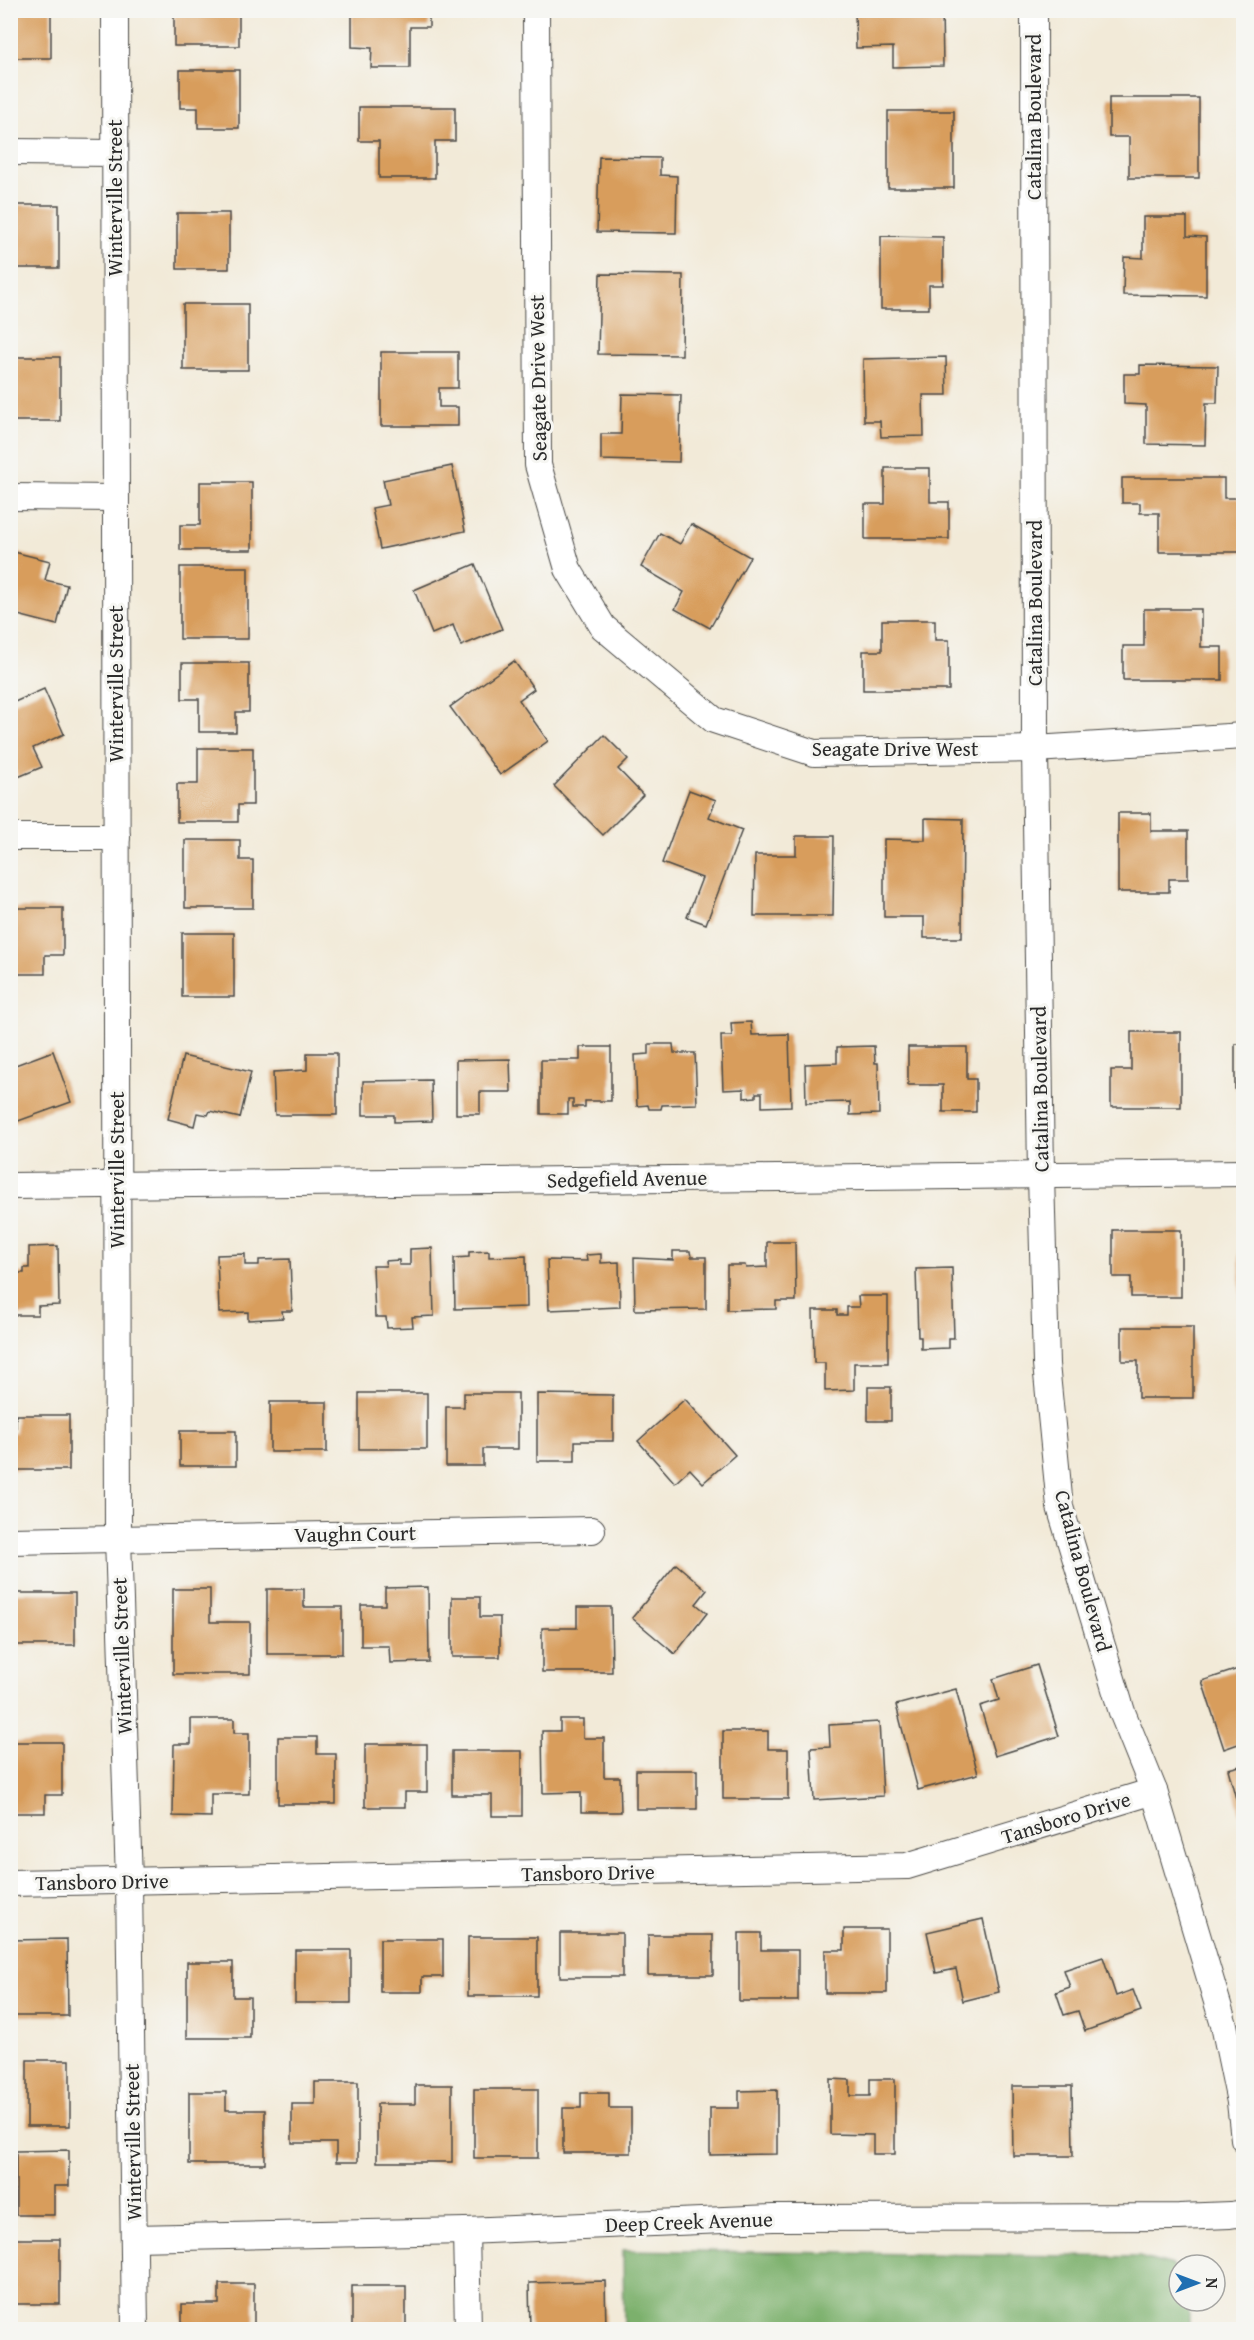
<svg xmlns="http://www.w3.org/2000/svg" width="1254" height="2340" font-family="'Gentium Book Plus',serif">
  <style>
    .forest { fill: #7bb06c; stroke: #536e4c; stroke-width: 1.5 }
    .building { fill: #d89d5c }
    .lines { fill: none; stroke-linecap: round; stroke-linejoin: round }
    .minor-casing { stroke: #494845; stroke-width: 28 }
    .minor { stroke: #fff; stroke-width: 26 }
    .labels { text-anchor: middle; stroke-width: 6; stroke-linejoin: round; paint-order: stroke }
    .street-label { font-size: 21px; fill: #2b2b2b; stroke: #f6f6f2 }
  </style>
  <rect width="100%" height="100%" fill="#f6f6f2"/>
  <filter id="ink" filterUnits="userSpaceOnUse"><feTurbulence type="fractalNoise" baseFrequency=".0167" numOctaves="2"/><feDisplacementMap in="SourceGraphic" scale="12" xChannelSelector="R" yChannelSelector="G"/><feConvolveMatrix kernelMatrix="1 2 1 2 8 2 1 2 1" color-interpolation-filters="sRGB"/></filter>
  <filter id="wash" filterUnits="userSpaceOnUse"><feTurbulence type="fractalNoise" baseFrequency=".008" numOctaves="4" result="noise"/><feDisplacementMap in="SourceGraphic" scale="24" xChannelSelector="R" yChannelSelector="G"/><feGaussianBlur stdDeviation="1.35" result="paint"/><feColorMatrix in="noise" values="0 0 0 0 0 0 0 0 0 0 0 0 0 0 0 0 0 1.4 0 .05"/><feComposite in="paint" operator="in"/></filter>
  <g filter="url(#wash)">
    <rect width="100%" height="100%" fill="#f2ead8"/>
    <!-- forest -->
    <polygon class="forest" points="623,2250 1139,2257 1172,2266 1179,2281 1179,2301 1189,2302 1189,2329 624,2329"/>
    <g id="blocks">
      <!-- building -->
      <g class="building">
        <polygon points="10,10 51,10 51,58 15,58 15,74 10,74"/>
        <polygon points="193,10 239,10 239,46 174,46 174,12"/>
        <polygon points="352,10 429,10 429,27 410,27 410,68 371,68 372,48 352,47"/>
        <polygon points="870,10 942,10 943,66 893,67 893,47 856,48 855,11"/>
        <polygon points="180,70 239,70 239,128 198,128 198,108 180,108"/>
        <polygon points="1109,98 1199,98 1199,178 1129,178 1129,137 1109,137"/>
        <polygon points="359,107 455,107 455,141 435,141 435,178 379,178 379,141 359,141"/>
        <rect x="888" y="111" width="66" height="77"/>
        <polygon points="599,157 660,158 660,175 677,176 676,233 597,232"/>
        <rect x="10" y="205" width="49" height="63"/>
        <rect x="177" y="213" width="52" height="56"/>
        <polygon points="1143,217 1187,217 1187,236 1206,237 1206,296 1123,295 1124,257 1143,258"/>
        <polygon points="881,236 943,237 943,285 929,285 929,309 881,309"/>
        <polygon points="600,274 683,275 682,355 598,354"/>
        <rect x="183" y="304" width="65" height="66"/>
        <polygon points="381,352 458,352 458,388 439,388 439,407 458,407 458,426 381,426"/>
        <rect x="10" y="357" width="50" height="64"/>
        <polygon points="946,357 947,395 923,395 924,436 881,437 880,421 864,421 863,359"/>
        <polygon points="1140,365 1218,366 1217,403 1206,403 1205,445 1146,444 1146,405 1124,404 1124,374 1140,374"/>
        <polygon points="622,394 681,395 679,462 601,460 601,434 621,434"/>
        <polygon points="452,466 465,531 380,549 372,508 388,505 383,480"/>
        <polygon points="885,468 930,468 930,502 949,502 949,539 865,539 865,504 885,504"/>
        <polygon points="1122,478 1224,478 1224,498 1244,498 1244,552 1159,552 1159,513 1140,513 1140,503 1122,503"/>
        <polygon points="200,482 252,482 252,550 180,550 180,525 200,525"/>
        <polygon points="691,524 750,557 710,628 675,609 684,592 641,567 660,533 680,544"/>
        <polygon points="10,551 50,561 45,580 67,585 57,625 10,613"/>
        <polygon points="475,564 502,629 461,646 453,625 432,634 414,590"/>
        <rect x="180" y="567" width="68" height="72"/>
        <polygon points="1144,609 1201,609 1201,647 1222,647 1222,680 1123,680 1123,646 1144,646"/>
        <polygon points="882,620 935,620 935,640 949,640 949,690 863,690 863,651 882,651"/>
        <polygon points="514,661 534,689 519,700 548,741 500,775 450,707"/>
        <polygon points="182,663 249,663 249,712 236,712 236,732 199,732 199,699 182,699"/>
        <polygon points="44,689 64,734 33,748 42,767 18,777 10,760 10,704"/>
        <polygon points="604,735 628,759 618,769 643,795 603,835 554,786"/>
        <polygon points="198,748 253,748 253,805 238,805 238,822 177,822 177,784 198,784"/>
        <polygon points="689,790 716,800 709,817 742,830 706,924 687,917 702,878 662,863"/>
        <polygon points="1118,813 1151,813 1151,831 1188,831 1188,879 1169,879 1169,892 1118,892"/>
        <polygon points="925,818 963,819 962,938 924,938 924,917 884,917 884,839 925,840"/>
        <polygon points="796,836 834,836 833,916 754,916 755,855 796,855"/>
        <polygon points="185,840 240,840 240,860 253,860 253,908 185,908"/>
        <polygon points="10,908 63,908 63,955 45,955 45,974 10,974"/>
        <rect x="182" y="933" width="52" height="64"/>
        <polygon points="751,1022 752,1035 789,1034 791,1106 762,1107 762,1093 756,1093 756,1097 744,1098 744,1089 723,1090 721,1036 732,1036 731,1023"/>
        <polygon points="1131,1032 1181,1032 1181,1107 1111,1107 1111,1070 1131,1070"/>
        <polygon points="649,1044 673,1044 674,1053 695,1053 697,1104 662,1105 661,1109 649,1109 648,1105 637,1106 635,1055 649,1054"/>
        <rect x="1235" y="1044" width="9" height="45"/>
        <polygon points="874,1046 875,1063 878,1063 879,1114 850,1115 850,1102 806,1103 805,1064 837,1063 837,1047"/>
        <polygon points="580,1047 611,1047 611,1101 585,1101 585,1107 573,1107 573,1099 568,1099 568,1114 541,1114 541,1060 580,1060"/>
        <polygon points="908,1047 967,1047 967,1079 976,1079 976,1112 943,1112 943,1085 908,1085"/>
        <polygon points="53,1051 71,1102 10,1124 10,1067"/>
        <polygon points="307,1053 337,1053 337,1115 275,1115 273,1072 307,1070"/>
        <polygon points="183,1056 251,1072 240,1118 210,1111 208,1115 197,1113 194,1126 168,1119"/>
        <polygon points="510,1059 511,1092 480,1092 480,1114 456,1114 456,1060"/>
        <polygon points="431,1080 432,1121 394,1122 394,1115 363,1115 363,1081"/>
        <polygon points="1113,1230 1181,1230 1181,1297 1131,1297 1131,1277 1113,1277"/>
        <polygon points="1239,1241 1244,1241 1244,1317 1240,1317"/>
        <polygon points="767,1242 795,1242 796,1301 776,1301 776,1309 727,1310 727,1265 745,1265 746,1268 767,1267"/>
        <polygon points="58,1246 59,1305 38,1306 38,1315 10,1315 10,1273 24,1273 24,1268 29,1268 29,1247"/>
        <polygon points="432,1248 434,1316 412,1317 413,1327 387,1328 386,1317 375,1317 373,1266 386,1266 385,1261 399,1260 399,1265 410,1265 410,1249"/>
        <polygon points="489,1251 489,1257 526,1256 527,1307 455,1309 454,1258 469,1257 469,1252"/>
        <polygon points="673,1251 690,1251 691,1257 706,1257 706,1309 635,1310 634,1258 673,1260"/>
        <polygon points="245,1254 245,1265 259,1265 259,1260 290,1259 292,1311 282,1311 283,1318 248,1320 248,1312 219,1313 217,1255"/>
        <polygon points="601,1254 601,1263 619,1262 620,1307 549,1310 547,1260 587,1261 586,1255"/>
        <polygon points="952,1268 954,1338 949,1338 949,1348 921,1349 921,1337 918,1337 916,1269"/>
        <polygon points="858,1296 888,1296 888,1363 854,1363 854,1390 825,1391 825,1363 814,1363 813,1310 837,1310 837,1315 847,1315 847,1307 859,1307"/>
        <polygon points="1122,1327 1193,1327 1193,1398 1138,1398 1138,1361 1122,1361"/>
        <rect x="868" y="1387" width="23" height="34"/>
        <rect x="359" y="1393" width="68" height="56"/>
        <polygon points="464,1393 518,1393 518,1449 483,1449 483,1466 446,1466 446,1407 464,1407"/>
        <polygon points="537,1394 613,1395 613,1441 575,1441 575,1461 537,1461"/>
        <polygon points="685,1399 735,1455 703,1483 690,1469 675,1483 638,1441"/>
        <rect x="270" y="1402" width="57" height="50"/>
        <polygon points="16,1415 69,1415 69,1470 10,1470 10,1433 16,1433"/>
        <rect x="180" y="1431" width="56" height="35"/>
        <polygon points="676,1564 707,1590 696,1604 707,1613 675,1654 632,1618"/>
        <polygon points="428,1587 429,1662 390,1663 389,1646 361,1646 361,1605 385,1605 385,1588"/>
        <polygon points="173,1589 210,1589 210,1622 250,1622 250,1674 173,1674"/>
        <polygon points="267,1589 304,1589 304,1607 342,1607 342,1654 267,1654"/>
        <rect x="10" y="1593" width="65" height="52"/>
        <polygon points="452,1597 480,1597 480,1617 500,1617 500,1657 452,1657"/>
        <polygon points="577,1607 611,1607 612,1672 542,1672 542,1628 577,1628"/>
        <polygon points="1037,1665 1059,1736 995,1756 980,1706 999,1700 993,1679"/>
        <polygon points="1244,1667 1244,1742 1224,1749 1202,1681"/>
        <polygon points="956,1689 978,1774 918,1790 896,1705"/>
        <polygon points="191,1719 234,1719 234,1733 249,1733 249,1794 211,1794 211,1817 173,1816 174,1744 191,1744"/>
        <polygon points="560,1719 583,1719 583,1738 604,1738 604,1777 620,1777 621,1812 581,1812 581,1792 543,1793 542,1731 560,1731"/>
        <polygon points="879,1722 883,1796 814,1800 811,1748 830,1747 829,1725"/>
        <polygon points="723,1731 768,1731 768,1749 788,1749 788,1799 723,1799"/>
        <polygon points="278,1737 317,1737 317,1754 336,1754 336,1804 278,1804"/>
        <polygon points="10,1742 62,1742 62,1795 45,1795 45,1813 10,1813"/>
        <polygon points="365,1744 427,1744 427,1792 405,1792 405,1807 365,1807"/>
        <polygon points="452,1751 522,1751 522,1816 492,1816 492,1795 452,1795"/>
        <polygon points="1244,1765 1244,1825 1243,1825 1228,1769"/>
        <rect x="636" y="1770" width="61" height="39"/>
        <polygon points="983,1919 999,1992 963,2001 956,1969 936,1973 927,1932"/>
        <polygon points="844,1929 887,1929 887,1993 825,1993 825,1950 844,1950"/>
        <rect x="560" y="1933" width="62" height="44"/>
        <polygon points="739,1933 761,1933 761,1950 798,1950 798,2001 739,2001"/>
        <rect x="648" y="1935" width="65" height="40"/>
        <rect x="468" y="1937" width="69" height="59"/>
        <polygon points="67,1939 68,2016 10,2016 11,1940"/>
        <polygon points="380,1939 443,1939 443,1977 422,1977 422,1992 380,1992"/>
        <rect x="295" y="1950" width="56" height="53"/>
        <polygon points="1103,1957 1116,1996 1133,1990 1141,2011 1085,2031 1078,2011 1064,2015 1056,1992 1070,1987 1064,1970"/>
        <polygon points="187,1962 233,1962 233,1997 250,1997 250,2038 187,2038"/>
        <rect x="27" y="2060" width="43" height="66"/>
        <polygon points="830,2079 850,2080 850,2096 870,2096 870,2079 895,2079 895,2154 873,2154 873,2135 830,2134"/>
        <polygon points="315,2082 358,2082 358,2162 336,2162 336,2143 292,2143 292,2104 315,2104"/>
        <polygon points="415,2085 452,2085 452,2162 377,2162 377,2104 415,2104"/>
        <polygon points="1012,2086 1072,2086 1073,2156 1013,2156"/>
        <rect x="474" y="2089" width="64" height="69"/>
        <polygon points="777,2090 777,2154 710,2155 710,2108 739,2108 739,2091"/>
        <polygon points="189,2092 226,2092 226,2110 265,2110 265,2164 189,2164"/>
        <polygon points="581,2093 609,2093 609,2108 631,2108 631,2153 563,2153 563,2108 581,2108"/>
        <polygon points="69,2150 69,2186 54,2186 54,2215 16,2215 16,2151"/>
        <rect x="12" y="2239" width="48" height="65"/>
        <polygon points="605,2281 606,2330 530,2330 529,2283"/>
        <polygon points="219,2284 254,2284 254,2330 182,2330 182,2304 219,2304"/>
        <rect x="352" y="2286" width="54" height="44"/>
      </g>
    </g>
  </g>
  <g filter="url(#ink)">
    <use href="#blocks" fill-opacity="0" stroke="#494845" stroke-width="1.5"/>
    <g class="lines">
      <!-- minor casing -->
      <g class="minor-casing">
        <g id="minor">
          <polyline points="115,10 118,1538 129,1882 135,2330"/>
          <polyline points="536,10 538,465 568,569 603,627 714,720 814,753 1035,749 1244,736"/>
          <polyline points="1034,10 1035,749 1041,1175 1046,1364 1060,1507 1122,1712 1154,1791 1224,2025 1240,2102 1244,2139"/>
          <polyline points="10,152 115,153"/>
          <polyline points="10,497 116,498"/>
          <polyline points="10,837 117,837"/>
          <polyline points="10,1186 1244,1173"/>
          <polyline points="10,1541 592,1530"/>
          <polyline points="10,1883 907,1866 1154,1791"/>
          <polyline points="466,2231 468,2330"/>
          <polyline points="134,2238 466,2231 773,2218 1179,2217 1230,2215 1244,2213"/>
        </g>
      </g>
      <!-- minor -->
      <use href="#minor" class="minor"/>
    </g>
  </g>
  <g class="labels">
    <!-- street labels -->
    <g class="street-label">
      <text transform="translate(1034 117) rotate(-90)" y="7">Catalina Boulevard</text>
      <text transform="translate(115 198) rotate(-90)" y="7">Winterville Street</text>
      <text transform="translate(538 378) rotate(-91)" y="7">Seagate Drive West</text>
      <text transform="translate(1035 603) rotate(-90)" y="7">Catalina Boulevard</text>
      <text transform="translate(116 684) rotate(-90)" y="7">Winterville Street</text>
      <text x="895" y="756">Seagate Drive West</text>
      <text transform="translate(1040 1089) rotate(-91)" y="7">Catalina Boulevard</text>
      <text transform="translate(117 1170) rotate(-90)" y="7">Winterville Street</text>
      <text transform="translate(627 1179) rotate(-1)" y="7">Sedgefield Avenue</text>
      <text transform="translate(355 1534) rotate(-1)" y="7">Vaughn Court</text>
      <text transform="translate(1083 1571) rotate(75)" y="7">Catalina Boulevard</text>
      <text transform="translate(122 1656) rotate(-92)" y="7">Winterville Street</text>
      <text transform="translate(1066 1818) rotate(-17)" y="7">Tansboro Drive</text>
      <text transform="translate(588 1873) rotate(-1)" y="7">Tansboro Drive</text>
      <text transform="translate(102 1882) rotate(-1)" y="7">Tansboro Drive</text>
      <text transform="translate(133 2142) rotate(-91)" y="7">Winterville Street</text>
      <text transform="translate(689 2222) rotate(-2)" y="7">Deep Creek Avenue</text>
    </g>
  </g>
  <!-- margin -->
  <rect width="1254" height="2340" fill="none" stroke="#f6f6f2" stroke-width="36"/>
  <!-- north arrow -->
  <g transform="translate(1197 2283) rotate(90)"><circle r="28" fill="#f6f6f2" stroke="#a5a5a2" stroke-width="1.5"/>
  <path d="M0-4.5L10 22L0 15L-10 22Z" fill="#1f6fb2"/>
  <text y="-9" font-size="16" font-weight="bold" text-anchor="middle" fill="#2b2b2b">N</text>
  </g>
</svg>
